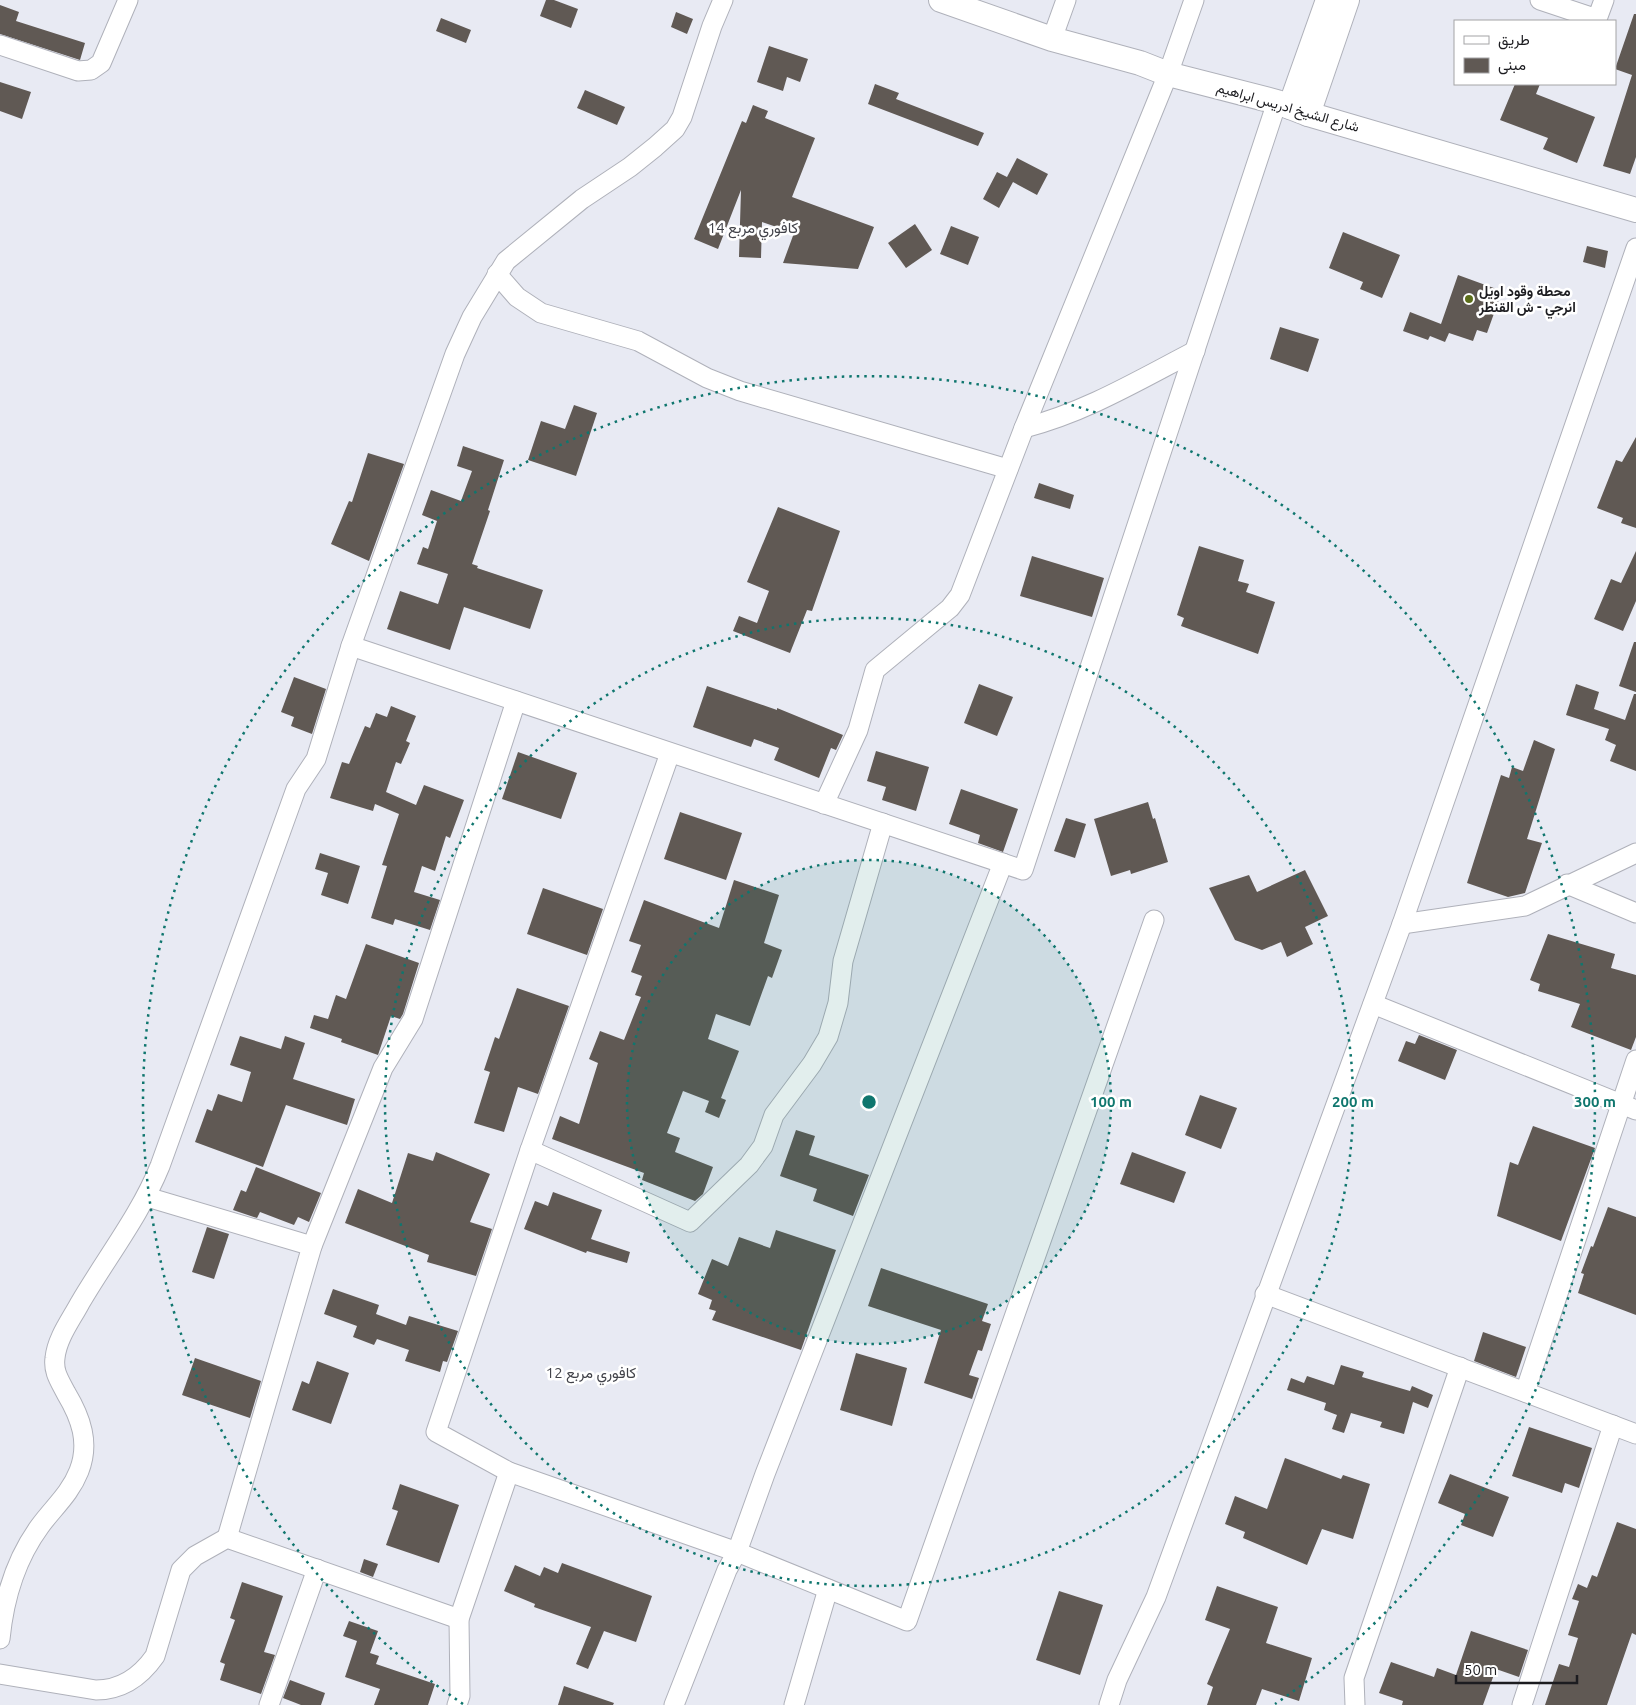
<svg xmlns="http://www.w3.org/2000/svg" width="1636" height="1705" font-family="Ubuntu,Vazirmatn,sans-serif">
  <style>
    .building { fill: #605954 }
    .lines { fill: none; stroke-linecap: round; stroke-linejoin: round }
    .minor-casing { stroke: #afb1ba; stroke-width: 21 }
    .tertiary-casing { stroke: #afb1ba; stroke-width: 26 }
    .minor { stroke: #fff; stroke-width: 19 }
    .tertiary { stroke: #fff; stroke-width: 24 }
    .ring { fill: none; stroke: #0f766e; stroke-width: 2.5; stroke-dasharray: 2.5 5 }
    .poi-dot { fill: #5c6e1b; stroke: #fff; stroke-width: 2 }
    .labels { text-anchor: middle; stroke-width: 5; stroke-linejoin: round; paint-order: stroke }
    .street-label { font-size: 14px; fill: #1c1c20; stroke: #fff }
    .poi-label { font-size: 14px; font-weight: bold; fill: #1c1c20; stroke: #fff; text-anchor: start }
    .neighbourhood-label { font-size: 15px; fill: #414249; stroke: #fff }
    .centre { fill: #0f766e; stroke: #fff; stroke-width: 2.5 }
    .ring-label { font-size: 15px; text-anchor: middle; font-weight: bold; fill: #0f766e; stroke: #fff; stroke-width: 5; stroke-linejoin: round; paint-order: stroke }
  </style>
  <rect width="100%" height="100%" fill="#e8eaf3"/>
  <!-- building -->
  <g class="building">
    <polygon points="546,0 554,0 578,9 571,28 540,16"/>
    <polygon points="0,5 19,12 16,21 85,43 80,60 0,34"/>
    <polygon points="676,12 693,19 687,34 671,27"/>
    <polygon points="1634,14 1636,14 1636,157 1630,174 1603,166 1632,75 1615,69"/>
    <polygon points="441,18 471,30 466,43 436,31"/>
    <polygon points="769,46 808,59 800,82 787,77 783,91 757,82"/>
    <polygon points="0,82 31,92 22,119 0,111"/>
    <polygon points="875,84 899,93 896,99 984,133 978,146 868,104"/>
    <polygon points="1515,84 1540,84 1536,94 1595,117 1577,163 1543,149 1548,138 1500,120"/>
    <polygon points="585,90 625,107 617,125 577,108"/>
    <polygon points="753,105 768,111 765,118 815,138 792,197 874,227 858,269 783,263 794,233 762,222 761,258 739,257 741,190 718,249 694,239 742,121 746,123"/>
    <polygon points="1017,158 1048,174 1037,195 1013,182 999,208 983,199 997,172 1007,177"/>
    <polygon points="915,224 932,250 906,268 888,243"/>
    <polygon points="951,226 979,237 968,265 940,254"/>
    <polygon points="1343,232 1400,255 1382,298 1360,289 1363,282 1329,268"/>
    <polygon points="1587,246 1608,251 1605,268 1583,262"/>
    <polygon points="1458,275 1502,291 1487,333 1477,330 1473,341 1449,333 1445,342 1430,336 1428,340 1403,331 1410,312 1441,324"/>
    <polygon points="1280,327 1319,339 1308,372 1270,359"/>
    <polygon points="574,405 597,413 576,476 528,460 541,421 565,429"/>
    <polygon points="1636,437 1636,528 1621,523 1623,518 1597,508 1616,460 1622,462"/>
    <polygon points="463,446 504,460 488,510 490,511 472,564 478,566 477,568 543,590 530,629 464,607 450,650 387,629 400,591 438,604 448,574 417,564 423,547 428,549 437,521 422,515 431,490 461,501 472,471 457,466"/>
    <polygon points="368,453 404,464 369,561 331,544 349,501 352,502"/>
    <polygon points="1039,483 1074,495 1070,509 1034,498"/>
    <polygon points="778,507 840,531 812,611 807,610 790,653 733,631 739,616 757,623 769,591 747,582"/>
    <polygon points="1199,546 1244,560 1238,581 1249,584 1246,592 1275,602 1258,654 1181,626 1184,618 1177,615"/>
    <polygon points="1636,551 1636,601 1623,631 1594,619 1611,579 1621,583"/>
    <polygon points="1032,556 1104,578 1092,617 1020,596"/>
    <polygon points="1634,642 1636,642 1636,692 1619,686"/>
    <polygon points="294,677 326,689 312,734 291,726 294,717 281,712"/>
    <polygon points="979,684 1013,697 997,736 964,723"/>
    <polygon points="1576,684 1599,692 1594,709 1625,720 1634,694 1636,694 1636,771 1610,761 1616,745 1605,740 1609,729 1566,715"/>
    <polygon points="707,686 777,710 777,708 843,735 836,750 831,748 819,778 774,760 779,748 754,739 751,747 693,727"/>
    <polygon points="391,706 416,716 406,741 410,743 401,764 396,762 386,792 416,805 424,785 464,800 450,838 446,836 435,871 422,866 414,892 440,900 430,930 395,919 393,925 371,918 387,866 382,865 399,814 375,804 373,811 330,798 342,762 349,764 365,726 370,728 376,713 387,717"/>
    <polygon points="1534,740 1555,749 1527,839 1542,843 1525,893 1508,897 1467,883 1501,775 1509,778 1512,767 1523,771"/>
    <polygon points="876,751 929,767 916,811 882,800 886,787 867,781"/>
    <polygon points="518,752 577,773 561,819 502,799"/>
    <polygon points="961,789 1018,809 1003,852 978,843 980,835 949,824"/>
    <polygon points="1148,802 1153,819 1155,818 1168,862 1131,874 1130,870 1111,876 1094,819"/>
    <polygon points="680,812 742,833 726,880 664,859"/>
    <polygon points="1066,818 1086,824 1075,858 1054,851"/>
    <polygon points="320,853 360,866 348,904 321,895 328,873 315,869"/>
    <polygon points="1305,870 1328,916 1305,927 1313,944 1287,957 1281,942 1262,950 1235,940 1209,888 1249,875 1257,892"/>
    <polygon points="734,880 779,895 764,943 782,950 772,978 768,976 750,1026 716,1014 708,1039 739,1051 721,1098 726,1100 719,1118 705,1112 709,1101 683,1091 667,1133 680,1138 675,1152 713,1167 703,1194 695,1201 642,1180 644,1173 552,1139 560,1116 579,1124 598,1063 589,1059 600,1031 624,1040 641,997 635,995 642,976 631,972 641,945 629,941 644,900 719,928"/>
    <polygon points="543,888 603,909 587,955 527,934"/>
    <polygon points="1548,934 1615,954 1611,968 1636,975 1636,1037 1631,1050 1571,1027 1580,1004 1538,991 1540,984 1530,980"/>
    <polygon points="366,944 419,963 403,1014 400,1019 391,1016 378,1055 341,1042 342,1039 310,1028 314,1015 328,1019 336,995 346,999"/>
    <polygon points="517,988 569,1006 538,1094 518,1087 504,1132 474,1123 490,1072 484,1070 495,1037 499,1039"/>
    <polygon points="1419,1035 1457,1050 1445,1080 1398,1061 1406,1041 1415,1044"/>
    <polygon points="240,1036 281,1049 285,1036 305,1043 293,1079 355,1099 347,1125 286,1105 263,1167 195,1142 207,1109 212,1111 218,1094 242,1102 251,1072 230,1065"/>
    <polygon points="1200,1095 1237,1108 1221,1149 1185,1135"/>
    <polygon points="1533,1126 1595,1148 1561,1241 1497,1216 1510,1162 1518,1165"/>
    <polygon points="796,1130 815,1136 809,1155 869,1175 853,1216 813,1201 817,1189 780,1176"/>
    <polygon points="436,1152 490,1174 470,1222 492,1229 476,1276 427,1262 429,1255 345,1223 358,1189 392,1203 408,1153 433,1161"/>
    <polygon points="1132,1152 1186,1172 1174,1203 1120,1184"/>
    <polygon points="256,1167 321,1193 309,1222 298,1217 294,1225 260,1212 257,1218 233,1210 241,1190 246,1192"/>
    <polygon points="553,1192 602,1210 591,1239 630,1252 627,1263 587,1251 586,1253 524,1229 535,1201 548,1206"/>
    <polygon points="1608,1207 1636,1217 1636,1315 1578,1293 1584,1274 1581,1273 1591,1246 1593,1247"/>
    <polygon points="207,1227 229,1234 214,1279 192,1272"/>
    <polygon points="776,1230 836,1250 801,1350 712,1320 716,1311 709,1309 712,1300 698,1294 712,1259 728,1266 739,1237 770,1248"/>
    <polygon points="881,1268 988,1304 982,1321 991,1324 982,1351 978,1350 969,1375 979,1378 972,1399 924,1383 941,1330 868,1306"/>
    <polygon points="333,1289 379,1305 376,1314 406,1325 409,1316 458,1331 447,1362 443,1361 440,1372 405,1361 409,1350 377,1339 374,1345 353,1337 357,1326 324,1314"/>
    <polygon points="1483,1332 1526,1347 1516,1377 1474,1361"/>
    <polygon points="856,1353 907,1368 892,1426 840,1410"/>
    <polygon points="195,1358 261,1381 250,1418 182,1395"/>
    <polygon points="317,1361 349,1373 331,1424 292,1410 302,1381 309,1384"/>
    <polygon points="1341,1365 1364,1372 1362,1377 1410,1391 1412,1386 1433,1395 1428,1408 1413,1402 1404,1434 1380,1427 1382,1422 1351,1413 1344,1433 1332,1429 1337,1415 1324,1410 1326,1403 1287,1390 1291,1378 1304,1383 1307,1376 1334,1385"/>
    <polygon points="1529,1427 1592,1448 1579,1488 1565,1483 1562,1493 1512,1476"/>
    <polygon points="1285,1458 1341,1479 1343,1475 1370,1484 1353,1539 1322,1529 1307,1565 1243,1538 1245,1532 1225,1524 1235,1496 1267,1509"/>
    <polygon points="1450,1474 1509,1497 1493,1537 1461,1525 1465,1514 1438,1503"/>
    <polygon points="400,1484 459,1505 439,1563 386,1545 398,1511 392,1509"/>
    <polygon points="1617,1522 1636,1529 1636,1635 1632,1633 1607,1705 1545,1705 1559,1664 1569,1667 1578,1638 1568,1635 1579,1601 1572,1599 1578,1584 1587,1588 1592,1575 1597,1577"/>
    <polygon points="364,1559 378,1564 373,1577 360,1572"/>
    <polygon points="562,1563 652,1596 636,1642 604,1631 588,1669 576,1664 591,1627 534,1607 535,1604 504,1591 515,1565 540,1576 544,1567 558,1573"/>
    <polygon points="242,1582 283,1596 264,1652 275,1655 261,1694 220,1680 225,1664 220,1662 235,1620 230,1618"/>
    <polygon points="1217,1586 1278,1607 1266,1643 1312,1658 1299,1701 1262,1689 1256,1705 1207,1705 1213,1687 1207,1684 1230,1629 1205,1620"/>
    <polygon points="1059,1591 1103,1605 1080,1675 1036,1660"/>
    <polygon points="349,1621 378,1631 370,1653 379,1656 376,1664 435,1684 428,1705 374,1705 380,1689 345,1677 357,1641 343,1636"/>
    <polygon points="1471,1631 1528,1650 1519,1677 1496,1669 1483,1705 1402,1705 1403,1701 1379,1693 1391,1662 1434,1677 1437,1668 1456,1675"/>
    <polygon points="290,1680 325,1693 321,1705 301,1705 283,1698"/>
    <polygon points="564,1686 614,1703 613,1705 558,1705"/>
  </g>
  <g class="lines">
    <!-- minor casing -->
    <g class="minor-casing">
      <g id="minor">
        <polyline points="1540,0 1597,19 1604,0"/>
        <polyline points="1052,39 1066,0"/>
        <polyline points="0,45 78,71 91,70 101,63 128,0"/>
        <polyline points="497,274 517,297 541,313 638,341 707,378 740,391 1008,469"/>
        <path d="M1024,428C1086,412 1139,380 1195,351"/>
        <polyline points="351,646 1023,870 1277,102"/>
        <polyline points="670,753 530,1150 436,1432 509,1472 737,1552 907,1621 1154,920"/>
        <polyline points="824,804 858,730 875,670 950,608 960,595 1024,428 1168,74 1194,0"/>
        <polyline points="1567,884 1636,913"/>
        <polyline points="1402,924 1525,906 1636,853"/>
        <polyline points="1373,1004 1636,1110"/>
        <polyline points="530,1150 690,1222 749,1165 763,1146 774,1115 812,1064 828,1037 838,1003 843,961 883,823"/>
        <polyline points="147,1197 312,1246 383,1068 413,1019 516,701"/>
        <polyline points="1265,1294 1636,1434"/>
        <polyline points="1525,1392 1636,1060"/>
        <polyline points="227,1538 312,1246"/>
        <path d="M0,1639C4,1598 15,1560 40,1526C53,1508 70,1494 79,1471C90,1443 81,1418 66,1393C60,1381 53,1372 55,1358C57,1338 71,1320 80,1303C107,1257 140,1215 160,1166L296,789L316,759L351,646L455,354L472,317L506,261L582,199L630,167L655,147L675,129L682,117L712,26L723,0"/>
        <path d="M0,1674L96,1690C122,1690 141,1676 155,1656L181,1570L195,1556L227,1538L459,1619"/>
        <polyline points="269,1705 317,1569"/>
        <polyline points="457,1705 460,1696 459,1619 509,1472"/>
        <polyline points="674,1705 727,1570 737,1552 765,1474 1003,863"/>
        <polyline points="794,1705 828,1589"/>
        <polyline points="1109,1705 1117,1680 1156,1597 1402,924 1636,248"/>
        <polyline points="1355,1705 1354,1678 1460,1367"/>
        <polyline points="1522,1705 1613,1425"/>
      </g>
    </g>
    <!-- tertiary casing -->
    <g class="tertiary-casing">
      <g id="tertiary">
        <polyline points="941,0 1052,39 1140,63 1168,74 1277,102 1308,114 1636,210"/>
        <polyline points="1290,107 1328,0"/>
        <polyline points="1308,114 1347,0"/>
      </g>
    </g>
    <!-- minor -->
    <use href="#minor" class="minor"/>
    <!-- tertiary -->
    <use href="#tertiary" class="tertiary"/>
  </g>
  <!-- distance rings -->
  <circle cx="869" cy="1102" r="242" fill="#0f766e" fill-opacity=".12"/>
  <g class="ring">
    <circle cx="869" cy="1102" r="242"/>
    <circle cx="869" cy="1102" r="484"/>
    <path d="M463 1704A726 726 0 1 1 1275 1704"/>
  </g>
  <!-- markers -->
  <circle class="poi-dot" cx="1469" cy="299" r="5"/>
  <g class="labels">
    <!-- street labels -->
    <g class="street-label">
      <text transform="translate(1288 107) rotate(16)" y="5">شارع الشيخ ادريس ابراهيم</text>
    </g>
    <!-- poi labels -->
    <g class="poi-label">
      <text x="1479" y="296">محطة وقود اويل<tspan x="1479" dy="16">انرجي - ش القنطر</tspan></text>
    </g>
    <!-- neighbourhood labels -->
    <g class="neighbourhood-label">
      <text x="753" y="233">كافوري مربع 14</text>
      <text x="591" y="1378">كافوري مربع 12</text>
    </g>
  </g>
  <circle cx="869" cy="1102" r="8" class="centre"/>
  <g class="ring-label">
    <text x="1111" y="1107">100 m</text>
    <text x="1353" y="1107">200 m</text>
    <text x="1595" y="1107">300 m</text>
  </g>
  <!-- legend -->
  <rect x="1454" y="20" width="162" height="65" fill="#ffffff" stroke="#a4a4a6"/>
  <rect x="1464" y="36" width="25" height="8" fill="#ffffff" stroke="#a4a4a6"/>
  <text x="1498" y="45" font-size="15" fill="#1c1c20">طريق</text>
  <rect x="1464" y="58" width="25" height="15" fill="#605954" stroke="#a4a4a6"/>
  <text x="1498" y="70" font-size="15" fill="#1c1c20">مبنى</text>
  <!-- scale -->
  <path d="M1456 1675v8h121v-8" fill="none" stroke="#1c1c20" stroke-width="2.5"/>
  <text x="1464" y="1675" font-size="15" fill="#1c1c20" stroke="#ffffff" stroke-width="4" paint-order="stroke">50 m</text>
</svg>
